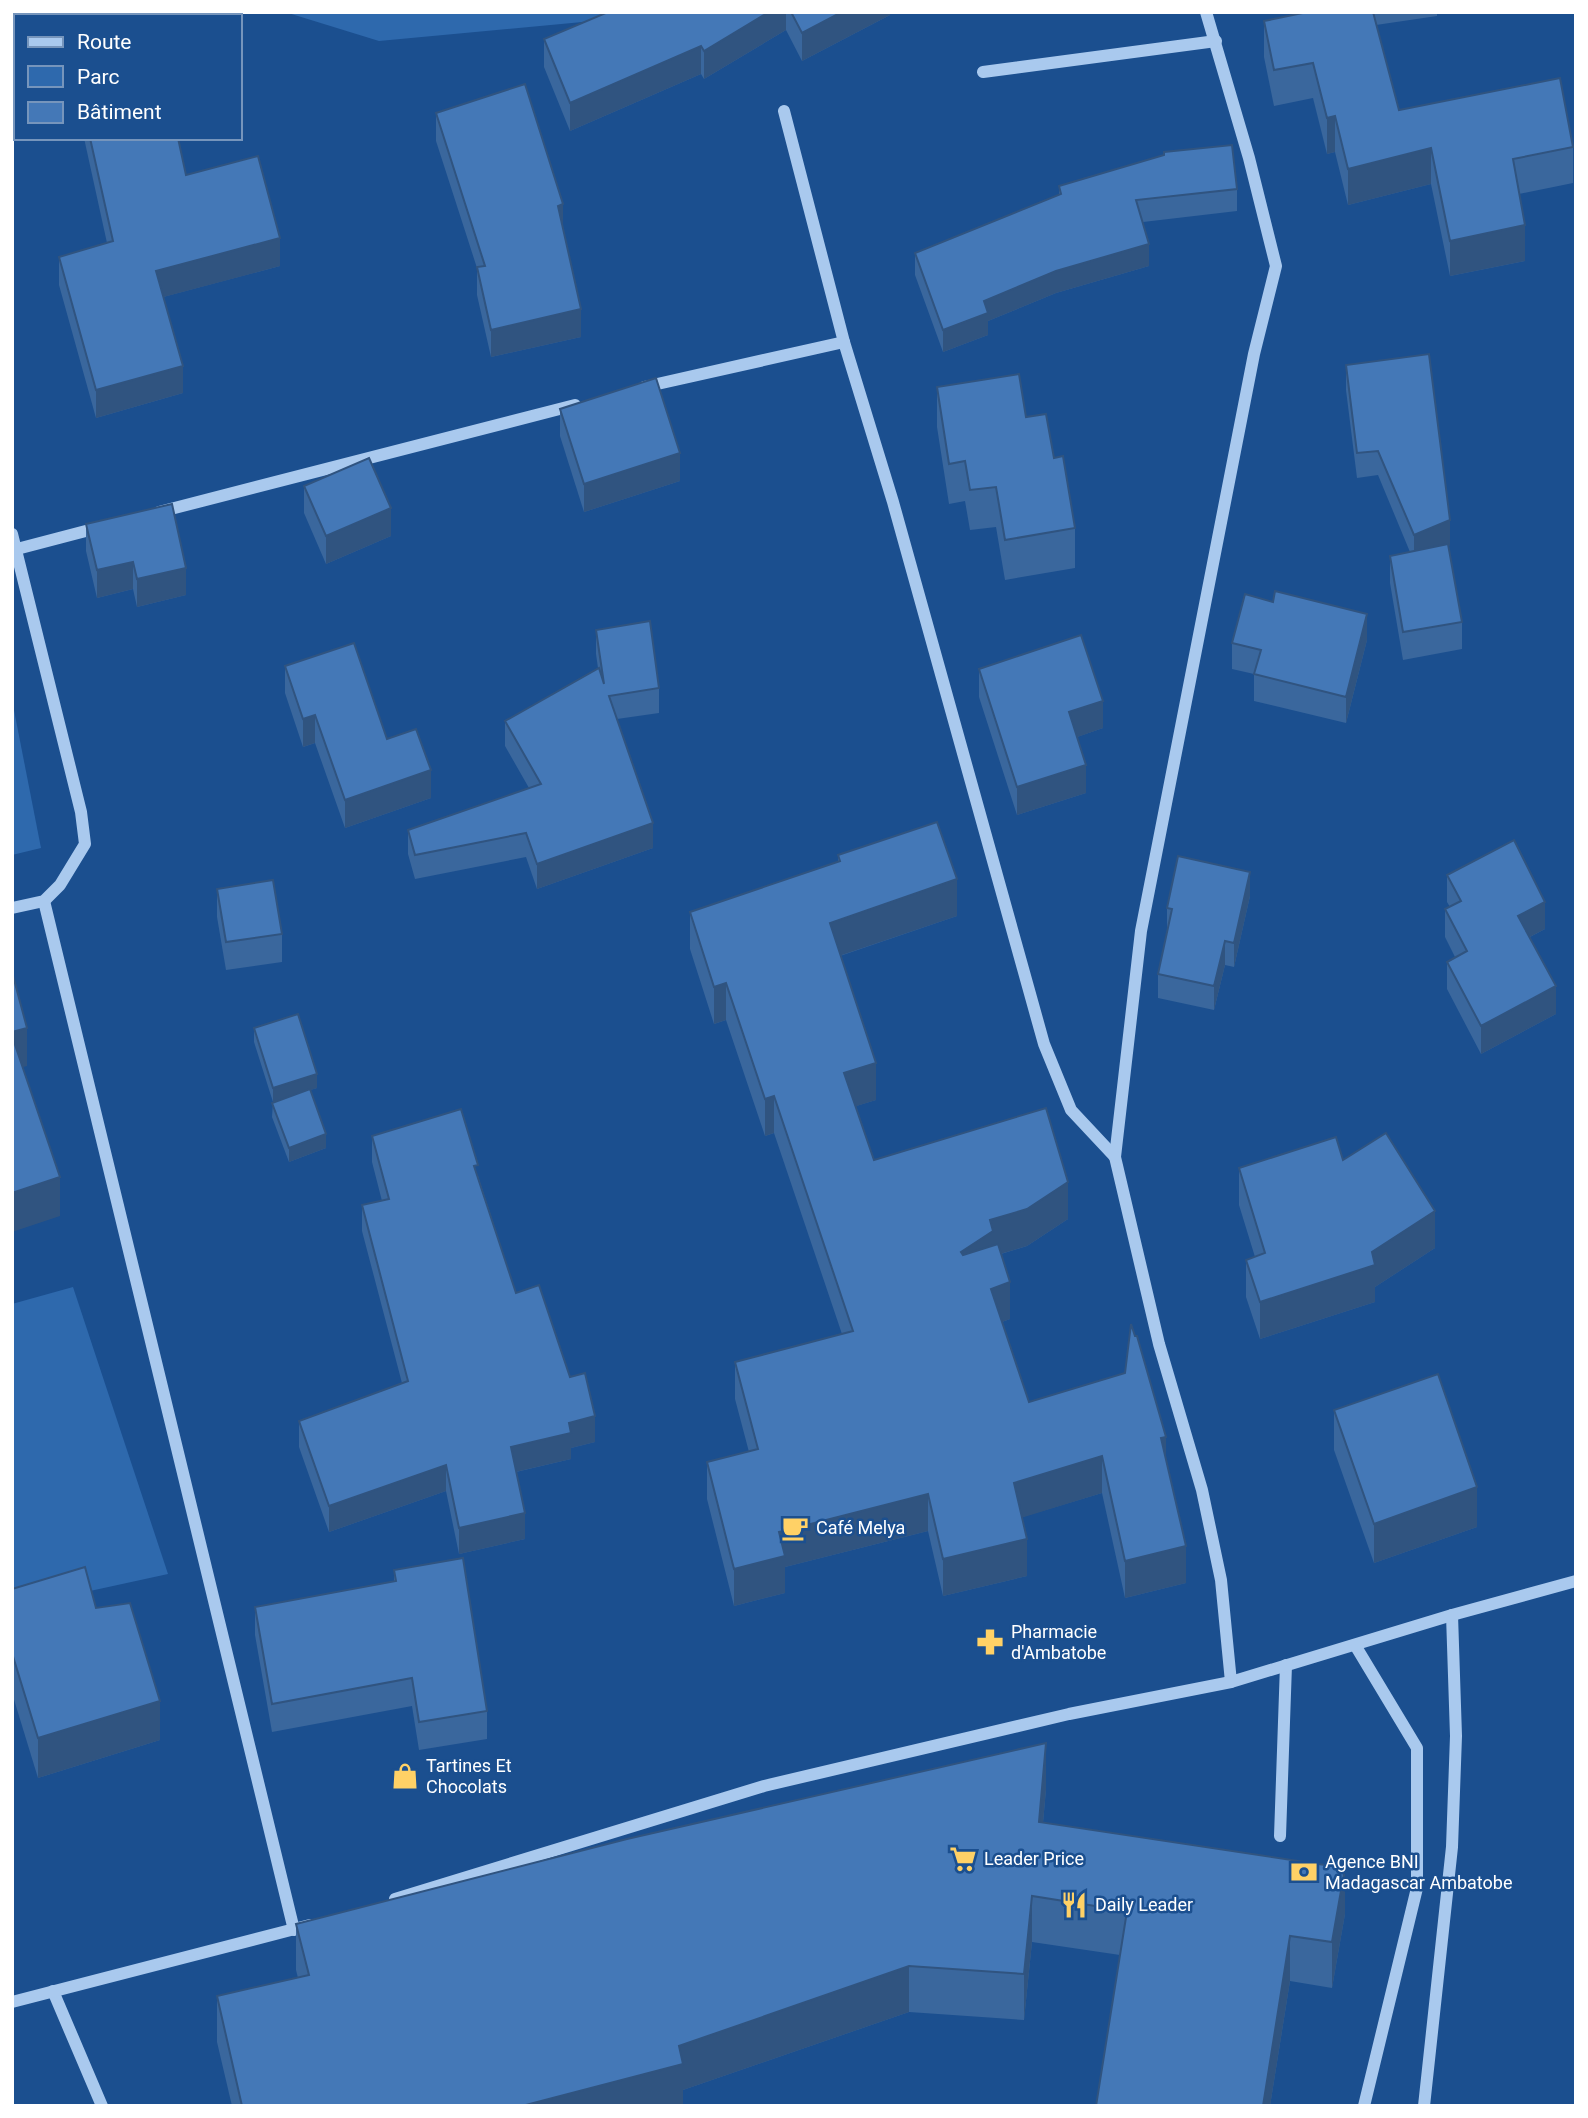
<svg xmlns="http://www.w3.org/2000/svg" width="1588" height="2118" font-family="Roboto,sans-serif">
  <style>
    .green { fill: #2e69ad }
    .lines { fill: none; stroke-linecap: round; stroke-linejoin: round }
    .minor { stroke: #a9c9ee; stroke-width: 12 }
    .wall { fill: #3a679d }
    .shaded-wall { fill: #305480 }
    .building { fill: #4478b7; stroke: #305480; stroke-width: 2 }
    .labels { text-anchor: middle; stroke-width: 5; stroke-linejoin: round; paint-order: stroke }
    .poi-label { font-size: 18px; fill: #fff; stroke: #1b4f8f; text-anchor: start }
  </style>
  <rect width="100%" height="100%" fill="#1b4f8f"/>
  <!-- green -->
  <g class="green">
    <polygon points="285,12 631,12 625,18 379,41"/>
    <polygon points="12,700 41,848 12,855"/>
    <polygon points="73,1287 168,1574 12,1608 12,1304"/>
  </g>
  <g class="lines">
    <!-- minor -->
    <g class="minor">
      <polyline points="1206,12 1249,158 1276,266 1254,354 1141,931 1115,1157 1159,1344 1202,1490 1221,1580 1231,1682"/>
      <polyline points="983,72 1216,41"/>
      <polyline points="784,111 844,342 893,502 1044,1044 1071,1110 1115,1157"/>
      <polyline points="644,387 844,342"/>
      <polyline points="159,512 575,405"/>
      <polyline points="12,534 81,812 85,844 60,885 44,901 12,908"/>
      <polyline points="17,549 101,527"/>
      <polyline points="44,901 294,1930"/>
      <polyline points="1355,1645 1417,1748 1417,1888 1364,2106"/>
      <polyline points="1280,1836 1286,1665"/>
      <polyline points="395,1899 764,1786 1069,1714 1231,1682 1452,1615 1576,1581"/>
      <polyline points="53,1991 102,2106"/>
      <polyline points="12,2002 310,1925"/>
      <polyline points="1424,2106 1452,1847 1456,1736 1452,1615"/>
    </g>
  </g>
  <!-- wall -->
  <g class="wall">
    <polygon points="608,12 890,12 890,15 802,61 786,30 704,79 701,74 570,131 544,67 544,39"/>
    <polygon points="1298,12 1437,12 1437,16 1376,25 1399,110 1573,147 1573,183 1519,194 1525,261 1450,276 1431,184 1348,205 1335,152 1327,154 1313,98 1274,106 1264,57 1264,21 1298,14"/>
    <polygon points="436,113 563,229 581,337 491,357 477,295 477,268 436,141"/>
    <polygon points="84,138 178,138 186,175 280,266 163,297 183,393 96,418 59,285 59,257 107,243"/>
    <polygon points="1059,186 1237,189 1237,211 1143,222 1149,266 1056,293 988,321 988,335 943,352 915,275 915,253 1059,195"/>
    <polygon points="1346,365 1450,545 1448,546 1462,622 1462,649 1403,660 1390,583 1390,556 1410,552 1378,475 1357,478 1346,390"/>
    <polygon points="937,387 1026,417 1054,458 1075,528 1075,568 1005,580 996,527 970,530 965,501 949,504 937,427"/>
    <polygon points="560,409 680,481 584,512 560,436"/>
    <polygon points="304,486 391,536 326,564 304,513"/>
    <polygon points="86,524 186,595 137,607 133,589 97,598 86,551"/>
    <polygon points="596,630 659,688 659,713 617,719 653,848 537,889 526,857 415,879 408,854 408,830 529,788 505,746 505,721 598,668 596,654"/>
    <polygon points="1367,640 1346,723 1254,701 1254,674 1232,669 1232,643"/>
    <polygon points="285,666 387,739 431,798 345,828 315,743 303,747 285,693"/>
    <polygon points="979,669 1103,728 1077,737 1086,793 1017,815 979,697"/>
    <polygon points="838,855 957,916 840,956 876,1100 856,1106 874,1160 1068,1219 1027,1246 1001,1254 1010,1319 1002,1322 1029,1402 1166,1461 1186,1583 1125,1598 1102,1493 1022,1517 1027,1576 943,1596 928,1531 785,1567 785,1593 734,1606 707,1499 707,1462 749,1452 735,1399 735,1362 842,1334 774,1133 765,1136 726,1020 714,1024 690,949 690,912 838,862"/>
    <polygon points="1447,875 1545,929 1530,937 1556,1014 1481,1054 1447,989 1447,962 1455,957 1445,937 1445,909 1450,907 1447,902"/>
    <polygon points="217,889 282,934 282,962 226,970 217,917"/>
    <polygon points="1250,896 1234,967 1225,965 1214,1010 1158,998 1158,974 1167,932 1167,908"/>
    <polygon points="254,1028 317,1088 310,1090 326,1148 289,1162 272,1117 273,1102 254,1042"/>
    <polygon points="372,1136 478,1176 516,1293 570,1377 595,1442 571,1448 571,1459 516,1472 525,1539 459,1554 446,1491 329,1532 299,1447 299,1421 402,1383 362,1231 362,1205 382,1201 372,1162"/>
    <polygon points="1343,1160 1435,1248 1375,1287 1375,1302 1260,1339 1246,1297 1246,1260 1255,1257 1239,1205 1239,1168"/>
    <polygon points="1334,1410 1477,1527 1374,1563 1334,1450"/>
    <polygon points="394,1570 487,1711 487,1739 419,1750 412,1706 272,1732 255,1635 255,1607 394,1581"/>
    <polygon points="12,1589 96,1608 160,1740 38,1778 12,1693"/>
    <polygon points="1046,1789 1043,1823 1345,1914 1332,1988 1290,1981 1270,2106 1096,2106 1120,1955 1032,1942 1024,2020 909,2012 683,2090 683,2106 232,2106 217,2042 217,1996 298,1978 296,1970 296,1924"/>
  </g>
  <!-- shaded-wall -->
  <g class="shaded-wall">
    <polygon points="769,12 786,12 786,30 704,79 704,51"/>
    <polygon points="842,12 890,12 890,15 802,61 802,33"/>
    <polygon points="701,46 701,74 570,131 570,103"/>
    <polygon points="1335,116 1335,152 1327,154 1327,118"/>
    <polygon points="1431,148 1431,184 1348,205 1348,169"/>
    <polygon points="563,204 563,232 558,206"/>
    <polygon points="1525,225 1525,261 1450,276 1450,241"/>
    <polygon points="280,238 280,266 156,299 156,271"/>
    <polygon points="1149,244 1149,266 1056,293 988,321 988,335 943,352 943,330 984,301 1056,271"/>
    <polygon points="581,309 581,337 491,357 491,330"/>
    <polygon points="183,366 183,393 96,418 96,390"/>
    <polygon points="680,453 680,481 584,512 584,484"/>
    <polygon points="391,508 391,536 326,564 326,536"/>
    <polygon points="1450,520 1450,545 1414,560 1414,535"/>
    <polygon points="133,562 133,589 97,598 97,570"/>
    <polygon points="186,568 186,595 137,607 137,579"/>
    <polygon points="1367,614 1367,640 1346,723 1346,697"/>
    <polygon points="1103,701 1103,728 1069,740 1069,712"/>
    <polygon points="315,715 315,743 303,747 303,719"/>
    <polygon points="1086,765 1086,793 1017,815 1017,787"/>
    <polygon points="431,770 431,798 345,828 345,800"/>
    <polygon points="653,823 653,848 537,889 537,864"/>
    <polygon points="1250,872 1250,896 1234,967 1234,943"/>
    <polygon points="957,879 957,916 830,959 830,923"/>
    <polygon points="1545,902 1545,929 1518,943 1518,916"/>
    <polygon points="1225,941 1225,965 1214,1010 1214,986"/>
    <polygon points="726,983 726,1020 714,1024 714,987"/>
    <polygon points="1556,986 1556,1014 1481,1054 1481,1026"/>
    <polygon points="27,1028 27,1066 12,1070 12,1032"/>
    <polygon points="876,1063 876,1100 844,1110 844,1073"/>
    <polygon points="317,1074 317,1088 273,1102 273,1088"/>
    <polygon points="774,1096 774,1133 765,1136 765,1099"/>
    <polygon points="326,1134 326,1148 289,1162 289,1148"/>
    <polygon points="60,1177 60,1216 12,1232 12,1193"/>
    <polygon points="1068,1182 1068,1219 1027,1246 993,1256 961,1289 961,1252 990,1220"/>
    <polygon points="1435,1211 1435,1248 1375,1287 1375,1302 1260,1339 1260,1302 1372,1252"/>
    <polygon points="1010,1282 1010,1319 991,1326 991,1289"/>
    <polygon points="595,1416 595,1442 571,1448 571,1459 511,1473 511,1447 569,1423"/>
    <polygon points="1166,1437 1166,1474 1161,1438"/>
    <polygon points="1102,1456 1102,1493 1014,1520 1014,1483"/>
    <polygon points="446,1465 446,1491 329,1532 329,1506"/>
    <polygon points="1477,1487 1477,1527 1374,1563 1374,1524"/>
    <polygon points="928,1494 928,1531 785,1567 785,1593 734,1606 734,1569 779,1532"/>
    <polygon points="525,1513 525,1539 459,1554 459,1528"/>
    <polygon points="1027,1539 1027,1576 943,1596 943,1559"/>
    <polygon points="1186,1546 1186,1583 1125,1598 1125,1561"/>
    <polygon points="160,1701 160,1740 38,1778 38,1738"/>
    <polygon points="1046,1743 1046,1789 1039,1868 1039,1822"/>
    <polygon points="1345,1868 1345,1914 1332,1988 1332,1942"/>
    <polygon points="1032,1896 1032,1942 1024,2020 1024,1974"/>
    <polygon points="1290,1936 1290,1981 1270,2106 1263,2106"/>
    <polygon points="909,1966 909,2012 683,2090 683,2106 522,2106 679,2046"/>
  </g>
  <!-- building -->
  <g class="building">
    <polygon points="608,12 769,12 704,51 701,46 570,103 544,39"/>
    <polygon points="791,12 842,12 802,33"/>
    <polygon points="1303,12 1373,12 1399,110 1560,78 1573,147 1513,159 1525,225 1450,241 1431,148 1348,169 1335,116 1327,118 1313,63 1274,70 1264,21 1303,13"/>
    <polygon points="525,84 563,204 558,206 581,309 491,330 477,267 485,266 436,113"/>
    <polygon points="90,138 178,138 186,175 258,156 280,238 156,271 183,366 96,390 59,257 113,241"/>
    <polygon points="1232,145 1237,189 1136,200 1149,244 1056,271 984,301 988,313 943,330 915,253 1061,194 1059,186 1164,155 1164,152"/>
    <polygon points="1429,354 1450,520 1414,535 1378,451 1357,453 1346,365"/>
    <polygon points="1019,374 1026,417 1046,414 1054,458 1063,456 1075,528 1005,540 996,487 970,490 965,461 949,464 937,387"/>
    <polygon points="656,378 680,453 584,484 560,409"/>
    <polygon points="369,458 391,508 326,536 304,486"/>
    <polygon points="172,504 186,568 137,579 133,562 97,570 86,524"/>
    <polygon points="1448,544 1462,622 1403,632 1390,556"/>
    <polygon points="1275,591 1367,614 1346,697 1254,674 1261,650 1232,643 1245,594 1273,602"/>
    <polygon points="650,621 659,688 609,696 653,823 537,864 526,833 415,855 408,830 541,784 505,721 599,668 604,684 596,630"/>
    <polygon points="1081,635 1103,701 1069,712 1086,765 1017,787 979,669"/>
    <polygon points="354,643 387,739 416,729 431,770 345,800 315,715 303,719 285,666"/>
    <polygon points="937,822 957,879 830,923 876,1063 844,1073 874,1160 1046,1108 1068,1182 1027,1209 990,1220 993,1231 961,1252 963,1255 998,1244 1010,1282 991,1289 1029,1402 1125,1373 1131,1324 1135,1336 1137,1336 1166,1437 1161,1438 1186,1546 1125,1561 1102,1456 1014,1483 1027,1539 943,1559 928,1494 779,1532 785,1556 734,1569 707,1462 758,1449 735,1362 853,1331 774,1096 765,1099 726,983 714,987 690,912 840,861 838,855"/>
    <polygon points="1514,840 1545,902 1518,916 1556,986 1481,1026 1447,962 1467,951 1445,909 1461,901 1447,875"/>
    <polygon points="1178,856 1250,872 1234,943 1225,941 1214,986 1158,974 1172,909 1167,908"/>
    <polygon points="273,880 282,934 226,942 217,889"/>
    <polygon points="12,972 27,1028 12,1032"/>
    <polygon points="298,1014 317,1074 273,1088 254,1028"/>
    <polygon points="12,1036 60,1177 12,1193"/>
    <polygon points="310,1089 326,1134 289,1148 272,1103"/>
    <polygon points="461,1109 478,1165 474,1166 516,1293 539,1285 570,1377 585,1373 595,1416 569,1423 571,1433 511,1447 525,1513 459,1528 446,1465 329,1506 299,1421 408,1381 362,1205 389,1199 372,1136"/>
    <polygon points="1386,1133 1435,1211 1372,1252 1375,1265 1260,1302 1246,1260 1265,1253 1239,1168 1336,1137 1343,1160"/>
    <polygon points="1438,1374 1477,1487 1374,1524 1334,1410"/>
    <polygon points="463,1558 487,1711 419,1722 412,1678 272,1704 255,1607 396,1581 394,1570"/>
    <polygon points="85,1567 96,1608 130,1603 160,1701 38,1738 12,1653 12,1589"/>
    <polygon points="1046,1743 1039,1822 1345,1868 1332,1942 1290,1936 1263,2106 1096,2106 1127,1911 1032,1896 1024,1974 909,1966 679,2046 683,2064 522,2106 242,2106 217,1996 309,1975 296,1924 627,1839"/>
  </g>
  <!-- icons -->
  <defs>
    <g id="cafe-bare" transform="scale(2.1)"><path d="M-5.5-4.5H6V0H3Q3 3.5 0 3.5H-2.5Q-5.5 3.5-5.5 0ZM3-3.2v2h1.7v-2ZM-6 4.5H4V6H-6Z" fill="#ffd166" stroke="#1b4f8f" stroke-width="2.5" paint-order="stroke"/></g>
    <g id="pharmacy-bare" transform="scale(2.1)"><path d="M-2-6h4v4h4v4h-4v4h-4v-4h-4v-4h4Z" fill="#ffd166" stroke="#1b4f8f" stroke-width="2.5" paint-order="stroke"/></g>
    <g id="shop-bare" transform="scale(2.1)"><path d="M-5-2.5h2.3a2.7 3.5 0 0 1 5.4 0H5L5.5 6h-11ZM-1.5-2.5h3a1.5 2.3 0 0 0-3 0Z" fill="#ffd166" stroke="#1b4f8f" stroke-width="2.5" paint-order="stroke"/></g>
    <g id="supermarket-bare" transform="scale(2.1)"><path d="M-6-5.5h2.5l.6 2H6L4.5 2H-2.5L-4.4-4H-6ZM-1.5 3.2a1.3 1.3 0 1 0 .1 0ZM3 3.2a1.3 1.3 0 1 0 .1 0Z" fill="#ffd166" stroke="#1b4f8f" stroke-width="2.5" paint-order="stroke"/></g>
    <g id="bank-bare" transform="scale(2.1)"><path d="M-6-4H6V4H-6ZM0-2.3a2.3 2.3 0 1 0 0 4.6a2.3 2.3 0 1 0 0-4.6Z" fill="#ffd166" stroke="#1b4f8f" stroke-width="2.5" paint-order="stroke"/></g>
    <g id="restaurant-bare" transform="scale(2.1)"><path d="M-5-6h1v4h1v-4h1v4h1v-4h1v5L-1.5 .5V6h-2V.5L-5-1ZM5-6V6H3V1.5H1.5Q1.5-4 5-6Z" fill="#ffd166" stroke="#1b4f8f" stroke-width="2.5" paint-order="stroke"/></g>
  </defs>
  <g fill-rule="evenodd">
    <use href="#cafe-bare" x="795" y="1528"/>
    <use href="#pharmacy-bare" x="990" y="1642"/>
    <use href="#shop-bare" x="405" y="1776"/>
    <use href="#supermarket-bare" x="963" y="1859"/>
    <use href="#bank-bare" x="1304" y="1872"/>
    <use href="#restaurant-bare" x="1074" y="1905"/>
  </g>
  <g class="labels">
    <!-- poi labels -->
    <g class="poi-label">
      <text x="816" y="1534">Café Melya</text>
      <text x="1011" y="1638">Pharmacie<tspan x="1011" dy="21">d'Ambatobe</tspan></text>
      <text x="426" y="1772">Tartines Et<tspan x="426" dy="21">Chocolats</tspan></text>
      <text x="984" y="1865">Leader Price</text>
      <text x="1325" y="1868">Agence BNI<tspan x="1325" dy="21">Madagascar Ambatobe</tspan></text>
      <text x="1095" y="1911">Daily Leader</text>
    </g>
  </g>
  <!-- border -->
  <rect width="1588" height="2118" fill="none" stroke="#ffffff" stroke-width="28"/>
  <!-- legend -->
  <rect x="14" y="14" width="228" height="126" fill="#1b4f8f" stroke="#7695bc" stroke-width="2"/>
  <rect x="28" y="37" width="35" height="10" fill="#a9c9ee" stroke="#7695bc" stroke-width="2"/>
  <text x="77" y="49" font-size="21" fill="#ffffff">Route</text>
  <rect x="28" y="66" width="35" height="21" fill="#2e69ad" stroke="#7695bc" stroke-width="2"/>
  <text x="77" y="84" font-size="21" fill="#ffffff">Parc</text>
  <rect x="28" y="102" width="35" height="21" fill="#4478b7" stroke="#7695bc" stroke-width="2"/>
  <text x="77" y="119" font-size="21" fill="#ffffff">Bâtiment</text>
</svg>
